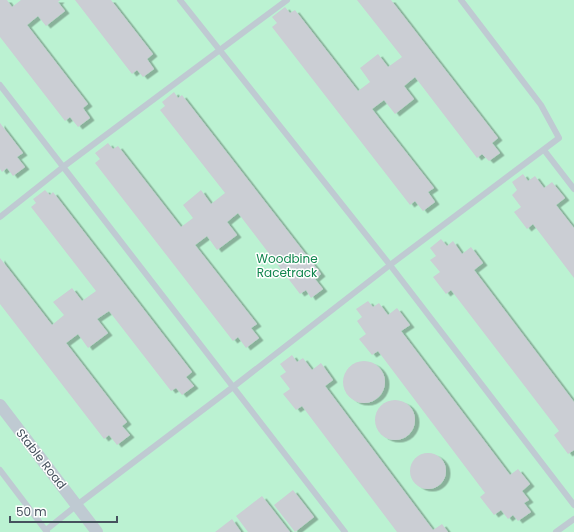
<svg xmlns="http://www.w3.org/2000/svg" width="574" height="532" font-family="Poppins,sans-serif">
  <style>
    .green { fill: #bbf2d2 }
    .building { fill: #cbced4; filter: url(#shadow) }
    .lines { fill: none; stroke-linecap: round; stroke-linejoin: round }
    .service { stroke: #bfcad2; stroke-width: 6 }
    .minor { stroke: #bfcad2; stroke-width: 12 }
    .labels { text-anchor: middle; stroke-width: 3; stroke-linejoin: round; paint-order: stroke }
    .park-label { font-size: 12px; fill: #11864e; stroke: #fff }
    .street-label { font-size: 12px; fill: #46525e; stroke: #fff }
  </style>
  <defs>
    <filter id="shadow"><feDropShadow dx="4.5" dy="2.5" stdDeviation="0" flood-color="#0004"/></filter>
  </defs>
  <rect width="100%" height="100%" fill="#f2efef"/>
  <!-- green -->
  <rect class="green" x="0" y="0" width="574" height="532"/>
  <!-- building -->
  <g class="building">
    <polygon points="0,0 7,0 12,7 21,0 60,0 58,2 65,11 46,26 38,16 27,25 88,104 83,108 90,118 78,127 70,117 65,121 0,37"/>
    <polygon points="75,0 111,0 153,54 147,59 154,69 143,77 137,70 132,74"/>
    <polygon points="357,0 391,0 498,138 492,143 500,153 489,161 482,154 477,158 415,77 404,86 414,99 395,114 384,100 372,109 434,188 428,192 435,202 423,211 415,201 410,205 272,27 277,23 272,17 285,7 290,13 295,10 358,91 370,82 360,68 378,54 388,67 402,57"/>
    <polygon points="174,92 178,98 182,95 321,274 315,279 323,289 311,298 306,290 300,294 238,213 227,222 237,235 217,250 207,236 195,245 257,324 251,328 259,338 246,348 238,337 233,341 95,163 100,159 95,153 108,143 113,149 118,146 181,227 193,218 183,205 201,190 211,204 225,193 160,110 165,106 162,102"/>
    <polygon points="0,123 23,153 17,157 25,167 13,176 7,168 2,172 0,169"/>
    <polygon points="523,174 528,181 535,176 544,188 552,182 565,198 556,205 574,228 574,278 533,224 527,229 514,212 521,207 512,195 517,190 512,182"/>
    <polygon points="45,190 50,195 53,192 192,372 186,377 194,386 182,395 176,388 171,391 109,311 97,319 108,333 88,348 78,334 66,343 127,422 122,426 130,435 117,445 109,435 104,439 0,304 0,258 52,325 64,315 53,302 72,288 82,301 96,291 31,207 36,203 33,199"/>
    <polygon points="441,239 447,246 453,241 462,254 471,247 483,263 474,270 574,402 574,450 568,454 554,435 559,431 451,290 446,294 433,277 440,272 430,260 436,256 430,248"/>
    <polygon points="368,301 373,307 379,303 388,315 397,308 410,325 401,331 510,475 518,469 530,484 522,491 529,500 524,503 531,512 518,521 513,515 508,519 501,510 494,515 480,497 485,493 378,351 372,355 359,339 366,334 357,321 362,317 356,309"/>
    <polygon points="292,355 297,362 303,358 312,370 321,363 333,380 325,386 433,530 442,524 448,532 397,532 302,406 296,410 283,394 290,389 280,376 286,372 280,364"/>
    <circle cx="364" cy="382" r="21"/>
    <circle cx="395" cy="420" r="20"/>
    <circle cx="428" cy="471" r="18"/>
    <polygon points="293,490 314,517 295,532 274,505"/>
    <polygon points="262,496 290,532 248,532 236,516"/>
    <polygon points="232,519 241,532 215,532"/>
  </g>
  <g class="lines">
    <!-- service -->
    <g class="service">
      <polyline points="180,0 390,265 574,505"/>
      <polyline points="0,85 345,532"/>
      <polyline points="544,150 574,189"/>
      <polyline points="0,217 63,167 287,0"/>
      <polyline points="0,470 47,532"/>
      <polyline points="46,530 77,505 233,387 390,265 559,138 541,105 461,0"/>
      <polyline points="556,532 574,519"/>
    </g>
    <!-- minor -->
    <polyline class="minor" points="0,405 97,532"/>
  </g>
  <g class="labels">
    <!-- park labels -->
    <g class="park-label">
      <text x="287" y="263">Woodbine<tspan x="287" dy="14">Racetrack</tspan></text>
    </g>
    <!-- street labels -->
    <g class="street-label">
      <text transform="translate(41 459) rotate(52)" y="4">Stable Road</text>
    </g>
  </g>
  <!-- scale -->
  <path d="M10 516v6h107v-6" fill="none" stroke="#46525e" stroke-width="2"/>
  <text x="16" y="516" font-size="12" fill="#46525e" stroke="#ffffff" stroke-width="3" paint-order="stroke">50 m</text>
</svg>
